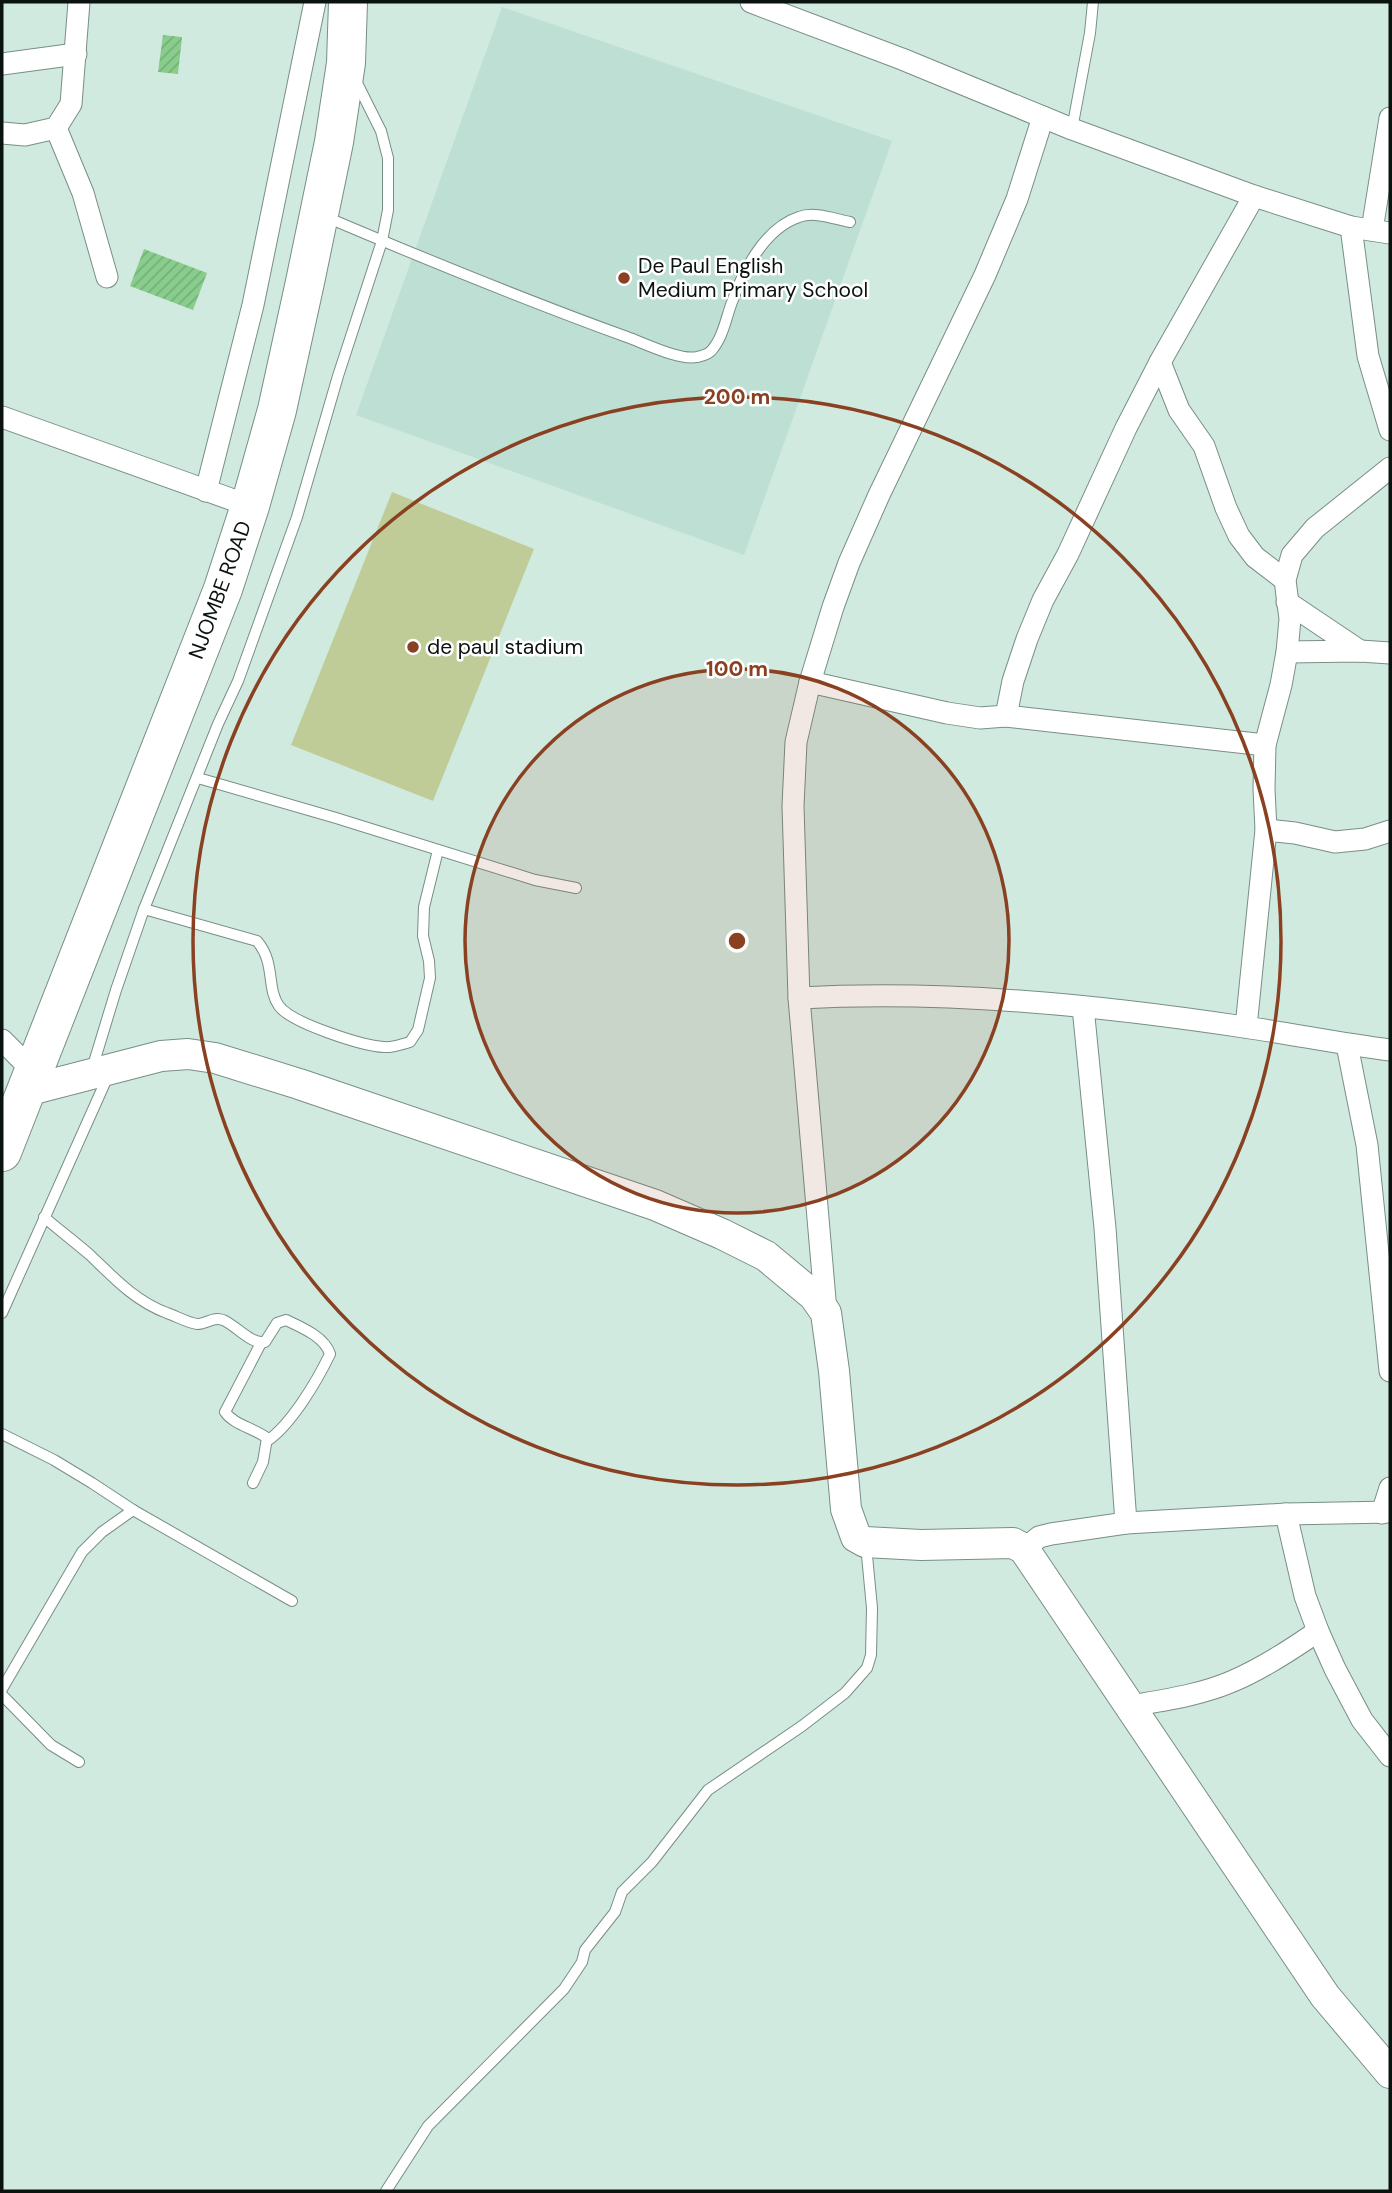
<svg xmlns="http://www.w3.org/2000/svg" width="1392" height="2193" font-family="'DM Sans',sans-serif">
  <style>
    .built { fill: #bedfd3 }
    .pitch { fill: #bfcc97 }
    .building { fill: url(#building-hatch) }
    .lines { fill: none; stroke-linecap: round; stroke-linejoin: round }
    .lane-casing { stroke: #788e86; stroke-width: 12 }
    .street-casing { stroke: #788e86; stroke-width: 23 }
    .secondary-casing { stroke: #788e86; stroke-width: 32 }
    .highway-casing { stroke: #788e86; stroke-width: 40 }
    .lane { stroke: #fff; stroke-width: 10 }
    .street { stroke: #fff; stroke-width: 21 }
    .secondary { stroke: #fff; stroke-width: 30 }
    .highway { stroke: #fff; stroke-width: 38 }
    .ring { fill: none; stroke: #894122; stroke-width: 3.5 }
    .poi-dot { fill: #894122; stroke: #fff; stroke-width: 2.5 }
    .labels { text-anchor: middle; stroke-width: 5; stroke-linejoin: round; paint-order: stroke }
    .poi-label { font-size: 21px; fill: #0b1310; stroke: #fff; text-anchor: start }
    .street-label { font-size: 21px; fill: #0b1310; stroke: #fff }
    .centre { fill: #894122; stroke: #fff; stroke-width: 3.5 }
    .ring-label { font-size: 21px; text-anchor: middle; font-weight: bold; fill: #894122; stroke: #fff; stroke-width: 5; stroke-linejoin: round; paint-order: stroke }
  </style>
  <defs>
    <pattern id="building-hatch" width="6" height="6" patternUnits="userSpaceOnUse" patternTransform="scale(1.75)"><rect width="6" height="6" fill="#89cd8c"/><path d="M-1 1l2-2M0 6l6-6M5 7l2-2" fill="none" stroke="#75af78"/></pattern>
  </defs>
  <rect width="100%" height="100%" fill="#d1eae0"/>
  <!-- built -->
  <polygon class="built" points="502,7 892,141 744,555 356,415"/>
  <!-- pitch -->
  <polygon class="pitch" points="392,492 534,549 433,801 291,745"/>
  <!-- building -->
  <g class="building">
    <polygon points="163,35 182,37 178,74 158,72"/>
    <polygon points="144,249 207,273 193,310 130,286"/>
  </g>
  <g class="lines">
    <!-- lane casing -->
    <g class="lane-casing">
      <g id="lane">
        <polyline points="1072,129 1090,33 1093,2"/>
        <path d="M326,217C425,259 525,300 627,337C644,343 680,361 697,357C702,356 708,354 711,351C723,338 726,318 732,302C743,271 765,228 799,217C815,211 834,219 850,222"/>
        <polyline points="198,778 336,818 535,880 576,888"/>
        <path d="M144,909L257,941C276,963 266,988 279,1006C291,1023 363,1046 384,1047C392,1048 402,1044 410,1042L418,1030L430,978L429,961L423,936L424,907L438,850"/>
        <polyline points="92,1069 116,990 144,909 218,724 238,681 297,517 338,376 382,241 388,210 388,158 381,131 355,79"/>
        <path d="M44,1217C59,1230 75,1242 90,1255C114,1278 135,1301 167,1313C176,1316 188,1323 197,1324C207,1324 213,1316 223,1320C237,1326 250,1344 265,1342L277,1323L286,1320C301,1327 325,1337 330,1354C317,1381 291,1425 267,1441"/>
        <polyline points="2,1313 108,1076"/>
        <polyline points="2,1434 54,1460 92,1483 133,1510 292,1601"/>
        <path d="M253,1483L263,1462L267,1438C254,1428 234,1425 225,1412L261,1343"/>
        <polyline points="2,1689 82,1552 102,1532 133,1510"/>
        <polyline points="2,1695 51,1745 79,1762"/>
        <polyline points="386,2191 428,2126 564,1989 582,1962 585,1950 615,1912 622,1892 652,1862 708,1790 802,1726 845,1693 867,1668 871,1655 872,1608 866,1545"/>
      </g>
    </g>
    <!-- street casing -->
    <g class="street-casing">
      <g id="street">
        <polyline points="751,2 902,59 1072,129 1254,196 1351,227 1390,233"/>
        <polyline points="2,64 76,54"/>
        <polyline points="56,128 83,193 107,277"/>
        <polyline points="2,133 25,135 56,128 71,104 79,2"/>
        <polyline points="1351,227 1368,356 1390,430"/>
        <polyline points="1372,230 1390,118"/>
        <polyline points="1160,362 1179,410 1204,446 1226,508 1239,536 1255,557 1285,580"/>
        <polyline points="2,417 250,506"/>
        <polyline points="206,491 253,305 315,2"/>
        <polyline points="1287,602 1360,651"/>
        <polyline points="1287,652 1360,651 1390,653"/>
        <polyline points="810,682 947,713 980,718 1006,716 1265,745"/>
        <polyline points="1006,716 1013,681 1027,639 1043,600 1068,554 1126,428 1160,362 1254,196"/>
        <polyline points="1266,830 1295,833 1335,842 1365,839 1390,831"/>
        <path d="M799,998C948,990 1097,1005 1244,1027C1293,1034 1341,1044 1390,1050"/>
        <polyline points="1083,1007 1105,1228 1126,1523"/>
        <polyline points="1246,1027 1266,830 1264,789 1265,745 1281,685 1287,652 1290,619 1285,580 1292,555 1315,528 1390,468"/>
        <polyline points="2,1040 21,1059 35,1070"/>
        <polyline points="1347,1045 1367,1145 1390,1371"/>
        <polyline points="826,1311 799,998 793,806 796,742 810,682 833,607 849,563 879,495 985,275 1017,199 1043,117"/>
        <polyline points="1382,1513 1390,1488"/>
        <polyline points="1286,1514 1305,1596 1318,1631 1335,1669 1362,1720 1390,1756"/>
        <polyline points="1024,1549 1039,1537 1051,1534 1126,1523 1286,1514 1390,1512"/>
        <path d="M1131,1706C1165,1700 1201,1695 1233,1681C1263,1668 1291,1650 1318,1631"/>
      </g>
    </g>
    <!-- secondary casing -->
    <g class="secondary-casing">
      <polyline id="secondary" points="26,1091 161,1056 188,1054 215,1058 299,1084 655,1205 722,1234 766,1256 814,1296 826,1313 834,1371 846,1509 856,1537 865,1542 921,1545 1013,1543 1024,1549 1325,1996 1390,2073"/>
    </g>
    <!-- highway casing -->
    <g class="highway-casing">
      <polyline id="highway" points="2,1152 223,589 250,506 277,410 305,282 334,142 346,63 348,2"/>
    </g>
    <!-- lane -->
    <use href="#lane" class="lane"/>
    <!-- street -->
    <use href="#street" class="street"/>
    <!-- secondary -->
    <use href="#secondary" class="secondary"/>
    <!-- highway -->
    <use href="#highway" class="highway"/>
  </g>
  <!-- distance rings -->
  <circle cx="737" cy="941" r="272" fill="#894122" fill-opacity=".12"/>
  <g class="ring">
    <circle cx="737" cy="941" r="272"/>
    <circle cx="737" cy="941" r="544"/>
  </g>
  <!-- markers -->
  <g class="poi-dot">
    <circle cx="624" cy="278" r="7"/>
    <circle cx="413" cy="647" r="7"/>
  </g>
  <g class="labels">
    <!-- poi labels -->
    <g class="poi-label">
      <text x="638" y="273">De Paul English<tspan x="638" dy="24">Medium Primary School</tspan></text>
      <text x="427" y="654">de paul stadium</text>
    </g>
    <!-- street labels -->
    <g class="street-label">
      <text transform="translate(220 590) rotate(-70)" y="7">NJOMBE ROAD</text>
    </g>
  </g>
  <circle cx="737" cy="941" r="10" class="centre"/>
  <g class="ring-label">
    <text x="737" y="404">200 m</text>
    <text x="737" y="676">100 m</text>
  </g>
  <!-- border -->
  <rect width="1392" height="2193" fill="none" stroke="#0b1310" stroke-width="7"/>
</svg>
